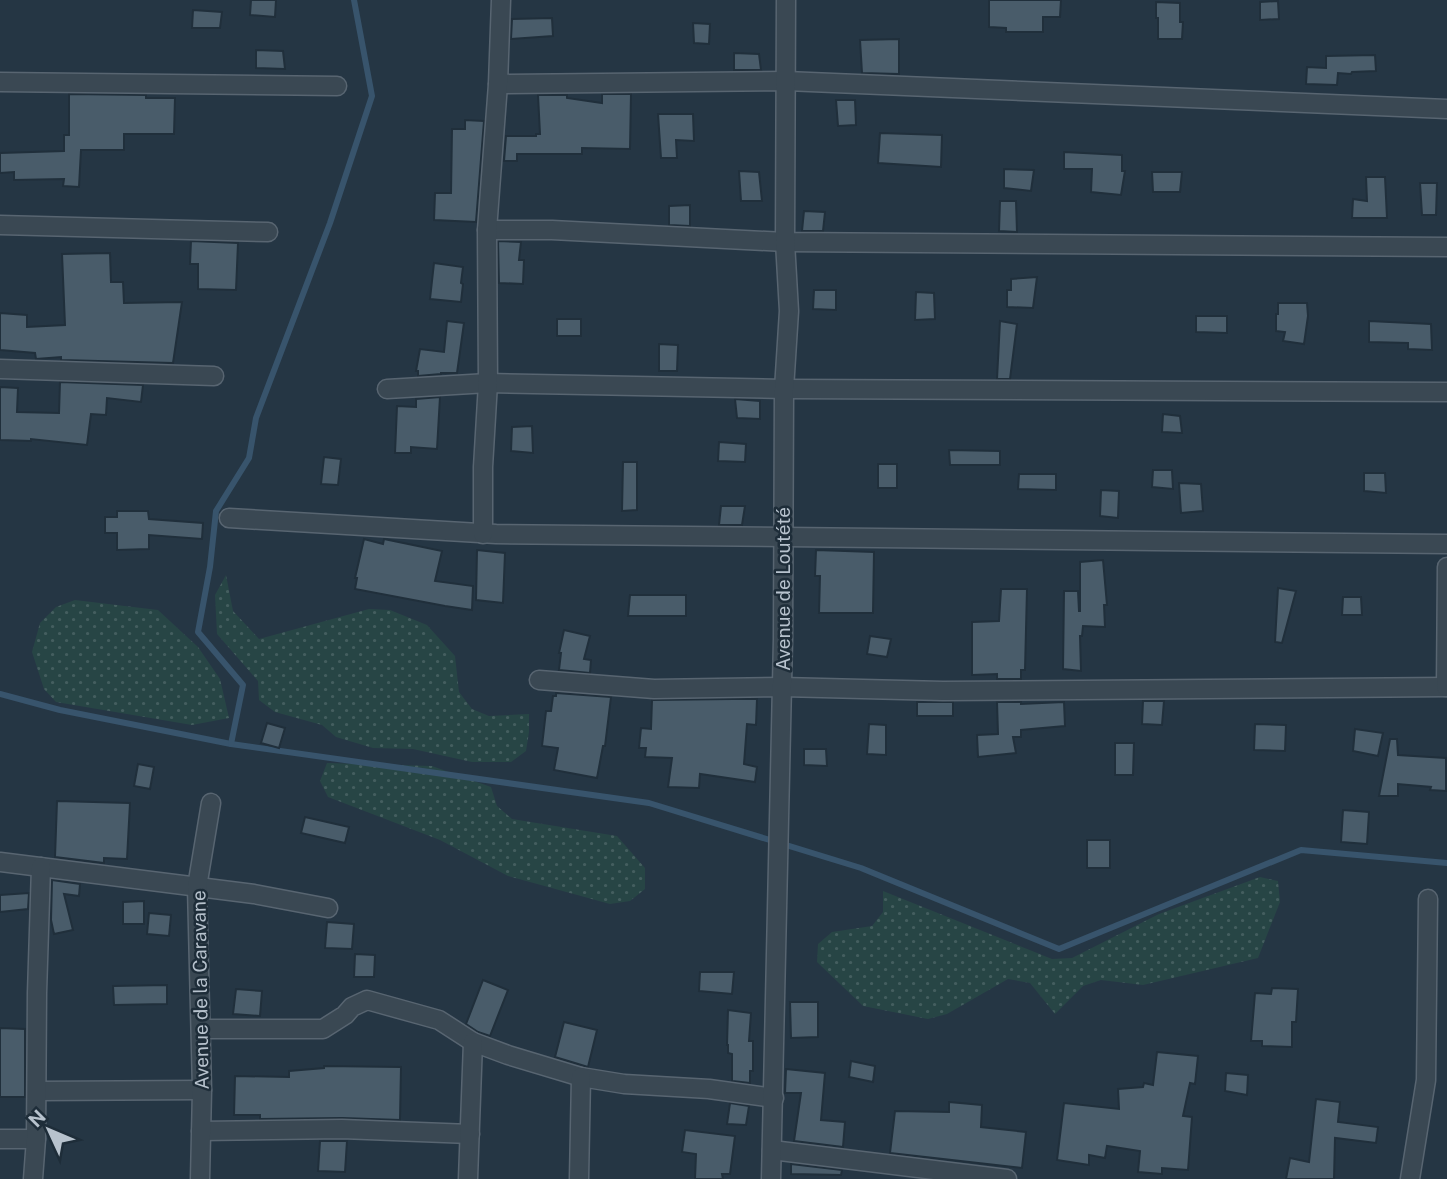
<svg xmlns="http://www.w3.org/2000/svg" width="1447" height="1179" font-family="'Public Sans',sans-serif">
  <style>
    .grass { fill: url(#grass-dots) }
    .lines { fill: none; stroke-linecap: round; stroke-linejoin: round }
    .stream { stroke: #38546c; stroke-width: 6 }
    .building { fill: #495c6a; stroke: #202f3b; stroke-width: 2 }
    .minor-casing { stroke: #586571; stroke-width: 21 }
    .minor { stroke: #3a4853; stroke-width: 18 }
    .labels { text-anchor: middle; stroke-width: 5; stroke-linejoin: round; paint-order: stroke }
    .street-label { font-size: 19px; fill: #b7c2cd; stroke: #1e2d39 }
  </style>
  <defs>
    <pattern id="grass-dots" width="8" height="8" patternUnits="userSpaceOnUse" patternTransform="scale(1.75)"><rect width="8" height="8" fill="#274545"/><path d="M2 2h.1M6 6h.1" fill="none" stroke="#445e5f" stroke-width="1.8" stroke-linecap="round"/></pattern>
  </defs>
  <rect width="100%" height="100%" fill="#253644"/>
  <!-- grass -->
  <g class="grass">
    <polygon points="226,575 233,611 259,639 369,609 390,610 427,625 455,656 459,692 472,709 489,716 529,714 529,732 526,751 511,762 472,762 413,749 373,748 336,737 322,725 275,712 259,700 258,681 217,634 215,595"/>
    <polygon points="75,600 158,610 198,647 220,679 229,718 192,725 56,702 44,689 32,652 40,623 56,607"/>
    <polygon points="327,763 432,766 491,787 497,806 512,819 617,836 645,868 645,889 630,901 610,904 508,876 440,840 328,797 320,781"/>
    <polygon points="1260,877 1278,881 1280,902 1258,958 1143,985 1101,980 1083,986 1055,1014 1030,983 1008,979 947,1014 928,1019 863,1006 817,962 818,944 832,932 872,926 883,912 883,891 1052,959 1072,958 1159,914"/>
  </g>
  <g class="lines">
    <!-- stream -->
    <g class="stream">
      <polyline points="0,694 60,710 231,744 649,803 861,868 1059,949 1301,850 1447,863"/>
      <polyline points="231,744 243,685 198,632 210,567 216,511 249,458 256,418 330,223 372,96 354,0"/>
    </g>
  </g>
  <!-- building -->
  <g class="building">
    <polygon points="251,0 276,0 275,17 250,15"/>
    <polygon points="989,0 1061,0 1060,17 1043,17 1043,32 1006,32 1006,28 989,27"/>
    <polygon points="1278,1 1279,19 1260,20 1260,2"/>
    <polygon points="1156,2 1180,3 1180,22 1183,22 1182,39 1158,39 1158,18 1156,18"/>
    <polygon points="193,10 222,12 220,28 192,28"/>
    <polygon points="552,18 553,36 511,39 512,19"/>
    <polygon points="693,23 710,24 709,44 694,43"/>
    <polygon points="899,39 899,74 862,73 860,40"/>
    <polygon points="256,50 283,51 285,69 256,68"/>
    <polygon points="734,53 759,54 761,70 734,70"/>
    <polygon points="1375,55 1376,71 1352,72 1351,74 1338,73 1337,85 1306,84 1307,67 1326,68 1326,56"/>
    <polygon points="69,94 146,95 146,98 175,98 174,134 124,134 124,150 81,150 79,187 63,186 64,179 14,180 14,172 0,173 0,153 64,151 64,135 69,135"/>
    <polygon points="602,94 631,94 630,149 582,148 582,154 517,154 517,161 504,161 506,136 536,136 536,134 540,134 538,95 567,95 567,98 602,103"/>
    <polygon points="836,100 855,100 856,125 838,126"/>
    <polygon points="658,114 693,114 694,141 676,140 677,158 661,158"/>
    <polygon points="465,120 484,121 476,222 434,220 435,193 451,193 452,129 465,129"/>
    <polygon points="880,133 942,135 941,167 878,163"/>
    <polygon points="1064,152 1122,155 1122,171 1125,171 1121,195 1091,192 1092,169 1064,169"/>
    <polygon points="1004,169 1034,170 1031,191 1004,188"/>
    <polygon points="739,171 759,172 762,201 741,201"/>
    <polygon points="1152,172 1182,172 1180,192 1153,192"/>
    <polygon points="1366,177 1385,177 1387,218 1352,218 1353,199 1367,201"/>
    <polygon points="1420,183 1437,183 1436,215 1422,215"/>
    <polygon points="1000,201 1016,201 1017,232 999,231"/>
    <polygon points="690,205 690,226 669,225 669,206"/>
    <polygon points="804,211 825,212 823,231 802,231"/>
    <polygon points="191,241 238,243 236,290 198,289 198,264 190,264"/>
    <polygon points="498,241 521,242 519,260 524,260 523,284 499,283"/>
    <polygon points="110,253 111,282 123,282 124,303 182,302 173,363 61,360 61,357 36,359 35,353 0,350 0,313 27,315 27,327 65,325 62,254"/>
    <polygon points="434,263 463,267 461,283 463,284 461,302 430,299"/>
    <polygon points="1037,277 1033,308 1007,307 1007,290 1011,290 1011,279"/>
    <polygon points="814,290 836,290 836,310 813,309"/>
    <polygon points="916,292 934,293 935,319 915,320"/>
    <polygon points="1278,303 1307,303 1308,316 1304,344 1283,341 1285,332 1276,331 1276,314 1278,314"/>
    <polygon points="1196,316 1227,316 1227,333 1196,332"/>
    <rect x="557" y="319" width="24" height="17"/>
    <polygon points="447,321 464,323 457,373 441,373 441,374 418,376 418,371 416,371 420,349 444,352"/>
    <polygon points="1000,321 1017,324 1010,379 997,379"/>
    <polygon points="1369,321 1431,324 1432,350 1408,349 1408,343 1369,342"/>
    <polygon points="659,344 678,345 677,371 659,371"/>
    <polygon points="60,382 143,385 141,402 107,398 106,415 91,414 87,445 31,439 31,441 0,440 0,387 18,388 17,412 59,413"/>
    <polygon points="440,397 437,449 411,447 411,453 395,453 397,406 416,407 416,399"/>
    <polygon points="735,399 760,401 760,419 737,418"/>
    <polygon points="1163,414 1180,416 1182,433 1162,432"/>
    <polygon points="532,426 533,453 511,451 512,427"/>
    <polygon points="719,442 746,444 745,462 718,461"/>
    <polygon points="949,450 1000,451 1000,465 950,465"/>
    <polygon points="324,457 341,459 338,485 321,484"/>
    <polygon points="623,462 637,462 637,510 622,511"/>
    <rect x="878" y="464" width="19" height="24"/>
    <polygon points="1153,470 1172,470 1173,489 1152,487"/>
    <polygon points="1364,473 1385,473 1386,493 1364,491"/>
    <polygon points="1019,474 1056,474 1056,490 1018,489"/>
    <polygon points="1179,483 1201,484 1203,511 1181,513"/>
    <polygon points="1101,490 1119,491 1118,518 1100,516"/>
    <polygon points="721,506 745,506 742,525 719,525"/>
    <polygon points="117,511 148,511 149,519 203,523 202,539 149,535 149,549 117,550 117,533 105,533 105,517 117,517"/>
    <polygon points="364,539 383,544 384,539 442,551 435,581 473,586 472,610 445,606 355,589 357,578 355,578"/>
    <polygon points="477,550 505,553 503,603 476,600"/>
    <polygon points="816,550 874,552 873,613 819,613 820,576 815,576"/>
    <polygon points="1103,560 1107,605 1104,605 1105,627 1083,626 1082,636 1080,636 1081,671 1063,669 1064,591 1078,591 1079,611 1080,611 1080,562"/>
    <polygon points="1278,588 1296,591 1282,643 1275,642"/>
    <polygon points="1001,589 1027,589 1025,670 1021,670 1021,679 997,679 997,674 972,675 972,622 999,621"/>
    <polygon points="630,595 686,595 686,616 628,616"/>
    <polygon points="1343,597 1361,597 1362,615 1342,615"/>
    <polygon points="564,630 590,636 584,659 591,660 590,673 559,670 561,653 559,653"/>
    <polygon points="870,636 891,639 887,657 867,654"/>
    <polygon points="556,693 611,697 605,746 603,746 597,778 554,770 558,748 542,746 546,711 551,711 553,696 556,696"/>
    <polygon points="733,699 757,699 756,725 747,724 744,764 757,767 755,782 700,774 699,788 668,787 672,758 645,757 646,748 639,748 641,728 651,729 652,700"/>
    <polygon points="1143,701 1164,701 1162,725 1142,724"/>
    <rect x="917" y="702" width="36" height="14"/>
    <polygon points="997,702 1021,702 1021,704 1064,702 1065,726 1021,730 1021,737 1013,737 1016,753 978,757 977,735 998,734"/>
    <polygon points="267,723 285,728 279,748 261,743"/>
    <polygon points="869,724 886,725 886,755 867,754"/>
    <polygon points="1255,724 1286,725 1285,751 1254,750"/>
    <polygon points="1355,729 1383,733 1378,756 1353,751"/>
    <polygon points="1390,739 1397,739 1398,755 1446,758 1446,791 1430,790 1431,787 1398,784 1398,796 1379,796"/>
    <polygon points="1115,743 1134,743 1133,775 1115,775"/>
    <polygon points="804,749 826,749 827,766 804,765"/>
    <polygon points="138,764 154,767 150,789 134,786"/>
    <polygon points="57,801 130,803 127,859 104,858 104,863 55,857"/>
    <polygon points="1343,810 1369,812 1367,844 1341,842"/>
    <polygon points="305,817 349,827 345,843 301,833"/>
    <rect x="1087" y="840" width="23" height="28"/>
    <polygon points="52,880 80,884 79,896 64,894 73,930 54,934 51,920"/>
    <polygon points="29,893 28,909 0,912 0,895"/>
    <polygon points="144,901 144,924 123,924 123,902"/>
    <polygon points="149,913 171,915 169,936 147,934"/>
    <polygon points="327,922 354,924 352,949 325,948"/>
    <polygon points="355,954 375,955 374,977 354,977"/>
    <polygon points="700,972 734,972 732,994 699,991"/>
    <polygon points="483,980 508,990 490,1036 478,1032 466,1024"/>
    <polygon points="167,985 167,1004 114,1005 113,986"/>
    <polygon points="1272,988 1298,989 1296,1022 1292,1022 1292,1047 1262,1046 1262,1041 1251,1041 1255,993 1271,994"/>
    <polygon points="236,989 262,991 260,1016 233,1014"/>
    <polygon points="790,1002 818,1002 818,1037 791,1038"/>
    <polygon points="728,1010 751,1013 749,1041 753,1041 753,1071 750,1071 750,1083 732,1081 732,1054 728,1053 728,1045 727,1045"/>
    <polygon points="564,1022 597,1030 588,1067 555,1057"/>
    <polygon points="0,1028 25,1029 25,1097 0,1097"/>
    <polygon points="1157,1052 1198,1056 1195,1084 1190,1083 1183,1116 1192,1117 1188,1170 1162,1168 1162,1174 1138,1172 1140,1151 1107,1146 1105,1158 1089,1155 1089,1165 1057,1160 1064,1103 1119,1109 1118,1089 1143,1087 1144,1083 1153,1085"/>
    <polygon points="851,1061 875,1066 873,1082 849,1077"/>
    <polygon points="324,1066 401,1067 400,1120 342,1118 260,1119 260,1115 234,1115 235,1076 289,1077 289,1071 324,1068"/>
    <polygon points="786,1069 825,1073 821,1120 845,1122 843,1147 794,1141 801,1093 785,1093"/>
    <polygon points="1226,1073 1248,1075 1247,1095 1225,1091"/>
    <polygon points="1316,1099 1340,1102 1338,1122 1378,1127 1376,1143 1335,1138 1334,1179 1286,1179 1290,1158 1309,1162"/>
    <polygon points="949,1102 982,1105 981,1127 1026,1132 1022,1168 890,1153 895,1111 949,1112"/>
    <polygon points="730,1103 749,1106 746,1125 727,1124"/>
    <polygon points="685,1130 735,1136 730,1174 722,1174 723,1179 695,1179 696,1154 682,1152"/>
    <polygon points="320,1141 347,1141 345,1172 318,1171"/>
    <polygon points="791,1164 842,1170 841,1175 791,1174"/>
  </g>
  <g class="lines">
    <!-- minor casing -->
    <g class="minor-casing">
      <g id="minor">
        <polyline points="0,82 337,86"/>
        <polyline points="498,84 786,81 1447,109"/>
        <polyline points="0,225 268,232"/>
        <polyline points="487,230 552,230 785,242 1447,247"/>
        <polyline points="0,369 214,376"/>
        <polyline points="387,389 488,383 784,389 1447,392"/>
        <polyline points="229,518 496,534 1447,544"/>
        <polyline points="483,534 483,467 488,383 487,230 498,84 501,0"/>
        <polyline points="539,680 654,689 782,687 943,691 1447,687"/>
        <polyline points="1446,687 1447,567"/>
        <polyline points="0,862 254,894 328,908"/>
        <polyline points="201,1029 323,1029 345,1015 352,1007 367,1000 439,1020 473,1042 508,1055 581,1077 624,1084 709,1089 774,1098"/>
        <polyline points="37,1091 202,1090"/>
        <polyline points="201,1131 342,1129 470,1134"/>
        <polyline points="0,1139 36,1139"/>
        <polyline points="772,1150 1007,1179"/>
        <polyline points="33,1179 36,1139 37,993 41,867"/>
        <polyline points="200,1179 202,1090 197,887 211,803"/>
        <polyline points="468,1179 473,1042"/>
        <polyline points="579,1179 581,1077"/>
        <polyline points="771,1179 783,639 784,389 789,311 785,242 786,0"/>
        <polyline points="1410,1179 1426,1080 1428,899"/>
      </g>
    </g>
    <!-- minor -->
    <use href="#minor" class="minor"/>
  </g>
  <g class="labels">
    <!-- street labels -->
    <g class="street-label">
      <text transform="translate(783 589) rotate(-90)" y="7">Avenue de Loutété</text>
      <text transform="translate(200 990) rotate(-91)" y="7">Avenue de la Caravane</text>
    </g>
  </g>
  <!-- north arrow -->
  <g transform="translate(49 1130) rotate(314)" stroke="#1e2d39" stroke-width="5" paint-order="stroke">
  <path d="M0-5L12 26L0 18L-12 26Z" fill="#b7c2cd"/>
  <text y="-10" font-size="19" font-weight="bold" text-anchor="middle" fill="#b7c2cd">N</text>
  </g>
</svg>
